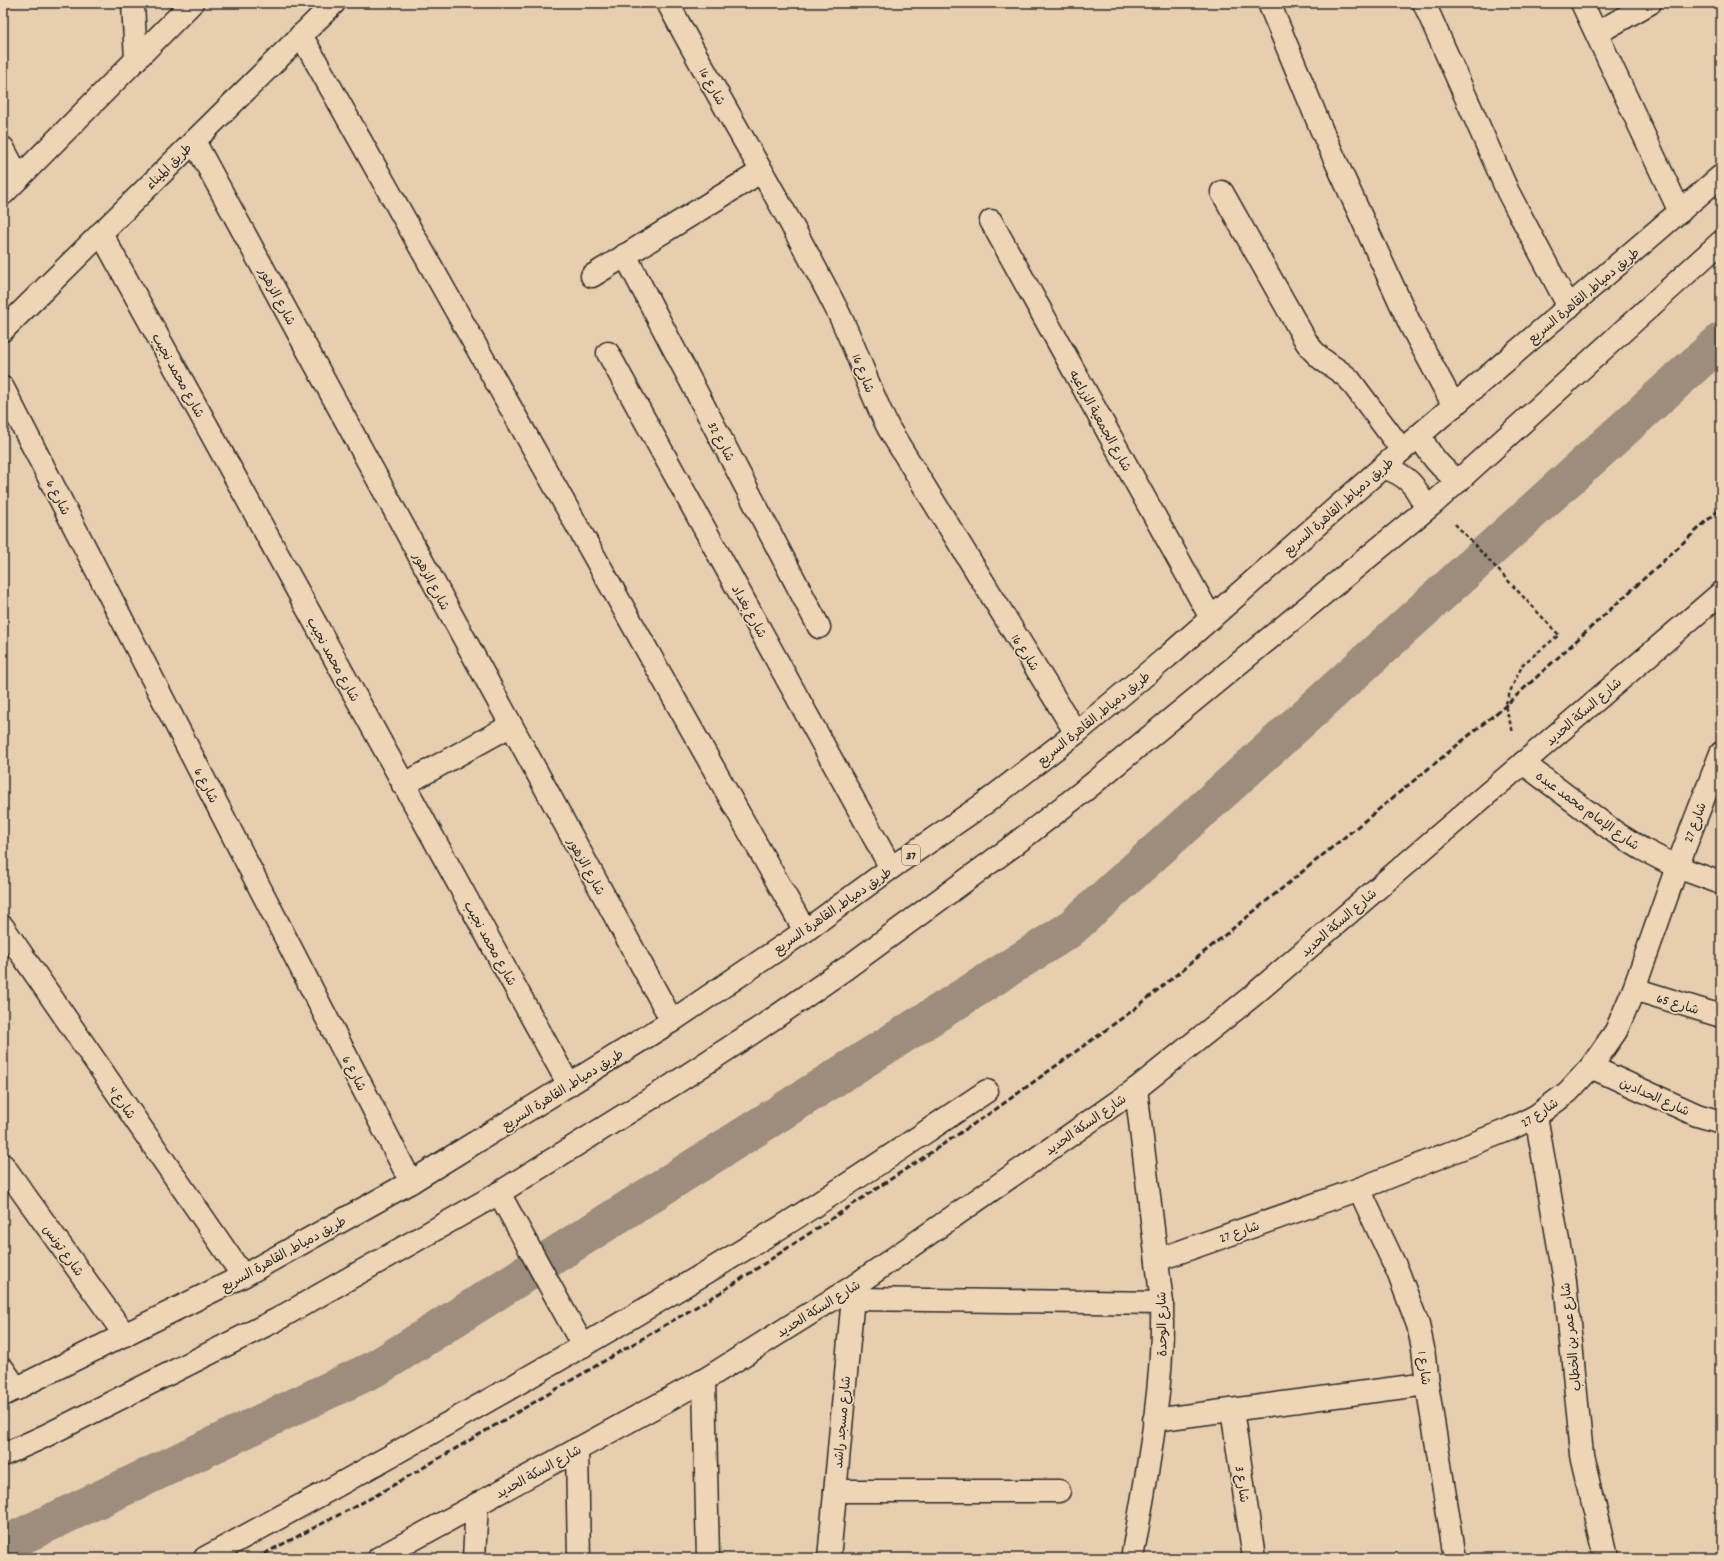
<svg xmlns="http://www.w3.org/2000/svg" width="1724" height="1561" font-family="Dekko,'Playpen Sans Arabic',sans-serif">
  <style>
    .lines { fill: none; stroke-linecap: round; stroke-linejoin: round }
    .canal { stroke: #9c8d7b; stroke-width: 37 }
    .minor-casing { stroke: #2b2b2b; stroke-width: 25 }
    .highway-casing { stroke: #2b2b2b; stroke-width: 25 }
    .path { stroke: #2b2b2b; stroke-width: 2.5; stroke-dasharray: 4 3; stroke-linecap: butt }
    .minor { stroke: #eed5b5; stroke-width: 22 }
    .highway { stroke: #eed5b5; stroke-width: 22 }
    .rail { stroke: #2b2b2b; stroke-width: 3; stroke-dasharray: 6 3; stroke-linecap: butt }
    .labels { text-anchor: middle; stroke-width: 3.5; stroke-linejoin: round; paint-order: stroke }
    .shield { fill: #eed5b5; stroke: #665e54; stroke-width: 1 }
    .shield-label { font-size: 12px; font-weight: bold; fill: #2b2b2b }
    .street-label { font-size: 13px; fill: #2b2b2b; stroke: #eed5b5 }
  </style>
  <rect width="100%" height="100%" fill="#e6ceaf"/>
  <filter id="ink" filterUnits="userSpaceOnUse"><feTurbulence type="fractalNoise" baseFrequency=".025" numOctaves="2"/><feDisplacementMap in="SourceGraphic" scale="8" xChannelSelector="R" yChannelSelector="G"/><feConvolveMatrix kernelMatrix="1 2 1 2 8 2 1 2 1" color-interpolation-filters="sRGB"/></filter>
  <g filter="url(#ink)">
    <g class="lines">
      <!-- canal -->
      <polyline class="canal" points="3,1545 378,1367 1069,930 1721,341"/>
      <!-- minor casing -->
      <g class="minor-casing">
        <g id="minor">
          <polyline points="133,3 136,60"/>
          <path d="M668,3C722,107 785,206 837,310C857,349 869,391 889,429L1076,733"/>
          <polyline points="1269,3 1322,131 1411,326 1454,406"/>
          <polyline points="1424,3 1508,192 1569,307"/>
          <polyline points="1582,3 1680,212"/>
          <polyline points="1597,33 1650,3"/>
          <polyline points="301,35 805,931"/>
          <polyline points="194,141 672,1021"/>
          <polyline points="3,148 19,178"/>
          <path d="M1222,192L1307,343C1321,363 1332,364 1349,379L1402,450"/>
          <polyline points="991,221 1211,618"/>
          <polyline points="101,233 569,1085"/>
          <polyline points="625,255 819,627"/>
          <polyline points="592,276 762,171"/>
          <polyline points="608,353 891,868"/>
          <polyline points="3,388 411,1182"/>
          <polyline points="1523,763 1616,833 1642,849 1677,867 1721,883"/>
          <polyline points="403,785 510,726"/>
          <polyline points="3,927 243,1276"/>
          <polyline points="1634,989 1721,1016"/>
          <polyline points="1591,1067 1697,1115 1721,1122"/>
          <polyline points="1536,1116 1565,1281 1582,1455 1606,1558"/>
          <polyline points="3,1165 125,1335"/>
          <polyline points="1359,1189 1398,1272 1418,1325 1423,1348 1427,1384 1455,1558"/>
          <polyline points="499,1193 583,1346"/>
          <polyline points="1157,1260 1359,1189 1510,1129 1536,1116 1568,1092 1591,1067 1616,1031 1634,989 1677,867 1721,753"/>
          <polyline points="853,1299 1162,1303"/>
          <polyline points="3,1369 17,1389"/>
          <polyline points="704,1380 708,1558"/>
          <polyline points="1232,1410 1254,1558"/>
          <polyline points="1154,1420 1427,1384"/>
          <polyline points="577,1449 579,1558"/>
          <polyline points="835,1491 1059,1491"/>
          <path d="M205,1558C397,1454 587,1346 773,1232C846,1187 916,1138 987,1091"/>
          <polyline points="379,1558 704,1380 854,1286 1136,1089 1251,997 1721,593"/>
          <polyline points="474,1558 477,1504"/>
          <polyline points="829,1558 854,1286"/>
          <path d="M1132,1558C1147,1474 1164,1389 1162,1303L1136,1089"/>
        </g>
      </g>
      <!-- highway casing -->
      <g class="highway-casing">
        <g id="highway">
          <polyline points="3,194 192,3"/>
          <polyline points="3,330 334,3"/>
          <path d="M1420,435C1429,455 1441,469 1459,481"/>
          <path d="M1383,467C1407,475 1416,485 1426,509"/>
          <polyline points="3,1395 243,1276 411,1182 672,1021 805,931 891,868 985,803 1076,733 1167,657 1402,450 1721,176"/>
          <polyline points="3,1455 43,1437 276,1320 499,1193 674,1084 761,1027 845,969 1010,848 1090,786 1435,502 1721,242"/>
        </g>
      </g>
      <!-- path -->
      <polyline class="path" points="1455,524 1559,635 1523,664 1512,687 1505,706 1513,732"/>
      <!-- minor -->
      <use href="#minor" class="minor"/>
      <!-- highway -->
      <use href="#highway" class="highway"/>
      <!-- rail -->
      <polyline class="rail" points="256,1558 375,1496 723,1291 996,1109 1132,1011 1505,706 1721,508"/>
    </g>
  </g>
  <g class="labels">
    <!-- shield labels -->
    <rect class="shield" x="902" y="845" width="18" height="20" rx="3"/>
    <g class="shield-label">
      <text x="911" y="859">37</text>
    </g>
    <!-- street labels -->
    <g class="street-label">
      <text transform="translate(713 86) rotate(61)" y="5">شارع 16</text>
      <text transform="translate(168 166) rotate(-45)" y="5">طريق الميناء</text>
      <text transform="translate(1583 295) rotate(-40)" y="5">طريق دمياط, القاهرة السريع</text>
      <text transform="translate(278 296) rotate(62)" y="5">شارع الزهور</text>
      <text transform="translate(864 373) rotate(69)" y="5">شارع 16</text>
      <text transform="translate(179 375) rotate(61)" y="5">شارع محمد نجيب</text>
      <text transform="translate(1101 420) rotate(61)" y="5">شارع الجمعية الزراعيه</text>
      <text transform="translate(722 441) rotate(62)" y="5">شارع 32</text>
      <text transform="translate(59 497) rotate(63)" y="5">شارع 6</text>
      <text transform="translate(1338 506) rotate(-41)" y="5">طريق دمياط, القاهرة السريع</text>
      <text transform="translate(432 581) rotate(62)" y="5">شارع الزهور</text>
      <text transform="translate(750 611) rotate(61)" y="5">شارع بغداد</text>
      <text transform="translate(1026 652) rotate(58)" y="5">شارع 16</text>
      <text transform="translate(334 659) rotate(61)" y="5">شارع محمد نجيب</text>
      <text transform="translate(1583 711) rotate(-41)" y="5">شارع السكة الحديد</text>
      <text transform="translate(1093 718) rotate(-39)" y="5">طريق دمياط, القاهرة السريع</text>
      <text transform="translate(207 785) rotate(63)" y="5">شارع 6</text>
      <text transform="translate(1588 810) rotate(36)" y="5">شارع الإمام محمد عبده</text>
      <text transform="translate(1694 822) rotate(-69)" y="5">شارع 27</text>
      <text transform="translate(587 866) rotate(61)" y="5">شارع الزهور</text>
      <text transform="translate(832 910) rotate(-35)" y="5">طريق دمياط, القاهرة السريع</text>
      <text transform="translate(1338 922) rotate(-41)" y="5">شارع السكة الحديد</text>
      <text transform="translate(491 943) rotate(61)" y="5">شارع محمد نجيب</text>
      <text transform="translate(1678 1003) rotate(17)" y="5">شارع 65</text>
      <text transform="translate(355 1073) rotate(63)" y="5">شارع 6</text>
      <text transform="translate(562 1089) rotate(-32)" y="5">طريق دمياط, القاهرة السريع</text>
      <text transform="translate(1655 1096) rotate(24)" y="5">شارع الحدادين</text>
      <text transform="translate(123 1102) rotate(56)" y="5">شارع 4</text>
      <text transform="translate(1539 1112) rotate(-33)" y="5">شارع 27</text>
      <text transform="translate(1085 1124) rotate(-35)" y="5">شارع السكة الحديد</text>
      <text transform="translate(1239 1231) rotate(-19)" y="5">شارع 27</text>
      <text transform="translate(64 1250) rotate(54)" y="5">شارع تونس</text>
      <text transform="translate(283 1253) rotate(-29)" y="5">طريق دمياط, القاهرة السريع</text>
      <text transform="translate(818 1308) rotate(-32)" y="5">شارع السكة الحديد</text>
      <text transform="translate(1161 1324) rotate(-91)" y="5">شارع الوحدة</text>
      <text transform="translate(1570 1337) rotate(-96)" y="5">شارع عمر بن الخطاب</text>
      <text transform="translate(1425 1368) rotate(83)" y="5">شارع 1</text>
      <text transform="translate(841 1422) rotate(-85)" y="5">شارع مسجد راشد</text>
      <text transform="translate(538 1471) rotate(-29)" y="5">شارع السكة الحديد</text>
      <text transform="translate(1243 1484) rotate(82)" y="5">شارع 3</text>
    </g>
  </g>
  <!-- margin -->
  <rect width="1724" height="1561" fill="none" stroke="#eed5b5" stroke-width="16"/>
  <rect x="8" y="8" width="1708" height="1545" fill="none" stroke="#2b2b2b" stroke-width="1.5" filter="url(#ink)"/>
</svg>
